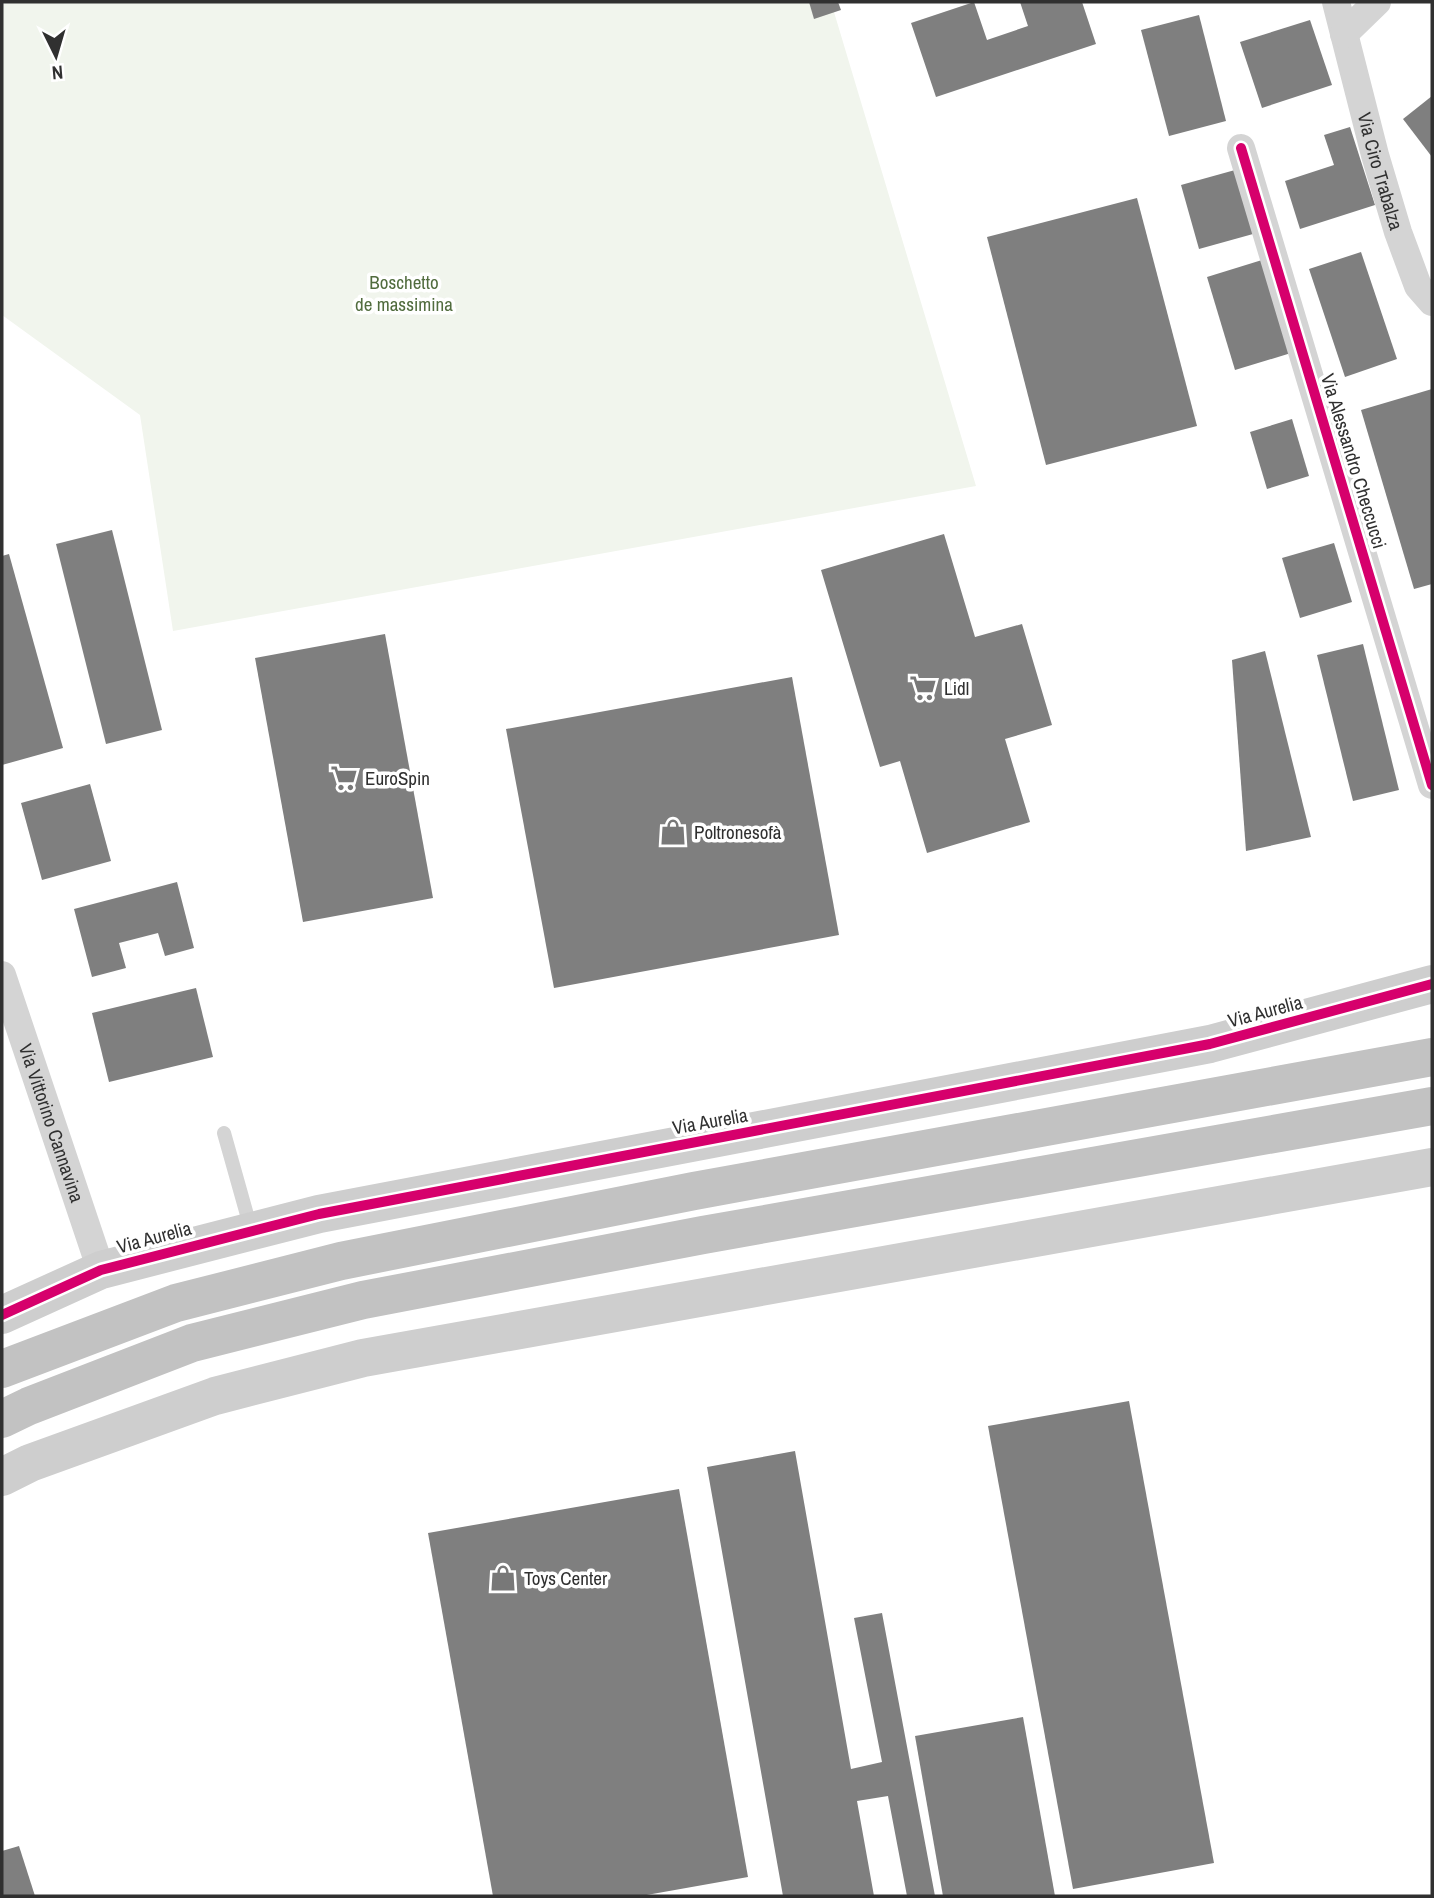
<svg xmlns="http://www.w3.org/2000/svg" width="1434" height="1898" font-family="'Archivo Narrow',sans-serif">
  <style>
    .green { fill: #f1f5ed }
    .building { fill: #7f7f7f }
    .lines { fill: none; stroke-linecap: round; stroke-linejoin: round }
    .lane { stroke: #d4d4d4; stroke-width: 14 }
    .street { stroke: #d4d4d4; stroke-width: 28 }
    .secondary { stroke: #cecece; stroke-width: 38 }
    .highway { stroke: #c2c2c2; stroke-width: 38 }
    .cycleway-casing { stroke: #fff; stroke-width: 15 }
    .cycleway { stroke: #d6006c; stroke-width: 10 }
    .labels { text-anchor: middle; stroke-width: 7; stroke-linejoin: round; paint-order: stroke }
    .street-label { font-size: 19px; fill: #303030; stroke: #fff }
    .park-label { font-size: 19px; fill: #516c3e; stroke: #fff }
    .poi-label { font-size: 19px; fill: #303030; stroke: #fff; text-anchor: start }
  </style>
  <rect width="100%" height="100%" fill="#fff"/>
  <!-- green -->
  <polygon class="green" points="6,2 831,2 976,486 173,631 140,415 2,315 2,5"/>
  <!-- building -->
  <g class="building">
    <polygon points="809,2 838,2 841,10 814,19"/>
    <polygon points="974,2 987,40 1028,26 1020,2 1082,2 1096,44 936,97 911,23"/>
    <polygon points="1199,15 1226,121 1169,136 1141,30"/>
    <polygon points="1310,20 1332,85 1262,108 1240,42"/>
    <polygon points="1432,96 1432,157 1403,119"/>
    <polygon points="1350,127 1375,205 1300,229 1285,181 1334,165 1324,135"/>
    <polygon points="1235,170 1253,234 1199,249 1181,185"/>
    <polygon points="1137,198 1197,426 1046,465 987,237"/>
    <polygon points="1361,252 1397,359 1345,377 1309,269"/>
    <polygon points="1262,260 1291,353 1235,370 1207,277"/>
    <polygon points="1432,389 1432,584 1414,589 1361,410"/>
    <polygon points="1292,419 1309,476 1267,489 1250,432"/>
    <polygon points="112,530 162,730 106,744 56,544"/>
    <polygon points="944,534 975,637 1022,624 1052,725 1005,739 1030,822 927,853 900,761 880,767 821,570"/>
    <polygon points="1334,543 1352,602 1300,618 1282,558"/>
    <polygon points="9,554 63,748 2,765 2,556"/>
    <polygon points="385,634 433,898 303,922 255,658"/>
    <polygon points="1363,644 1399,790 1353,801 1317,655"/>
    <polygon points="1265,651 1311,837 1246,851 1232,660"/>
    <polygon points="792,677 839,935 554,988 506,729"/>
    <polygon points="90,784 111,861 42,880 21,803"/>
    <polygon points="177,882 194,948 165,956 158,933 119,943 126,968 92,977 74,909"/>
    <polygon points="196,988 213,1057 109,1082 92,1013"/>
    <polygon points="1129,1401 1214,1863 1073,1889 988,1426"/>
    <polygon points="795,1451 851,1769 882,1762 854,1618 882,1613 935,1896 907,1896 888,1796 857,1801 874,1896 783,1896 707,1467"/>
    <polygon points="679,1489 748,1877 641,1896 493,1896 428,1533"/>
    <polygon points="1023,1717 1055,1896 943,1896 915,1736"/>
    <polygon points="19,1846 35,1896 2,1896 2,1851"/>
  </g>
  <g class="lines">
    <!-- lane -->
    <polyline class="lane" points="224,1133 251,1229"/>
    <!-- street -->
    <g class="street">
      <path id="s1" d="M1336,2L1375,155L1398,232L1418,286L1432,302"/>
      <polyline points="1344,34 1377,2"/>
      <polyline points="1241,148 1432,785"/>
      <path id="s2" d="M2,975L101,1270"/>
    </g>
    <!-- secondary -->
    <g class="secondary">
      <polyline points="2,1315 101,1270 319,1214 1210,1044 1432,984"/>
      <polyline points="2,1477 30,1463 215,1396 363,1358 1432,1167"/>
    </g>
    <!-- highway -->
    <g class="highway">
      <polyline points="2,1369 176,1303 341,1261 694,1191 1432,1057"/>
      <polyline points="2,1419 29,1406 192,1343 363,1300 703,1235 1432,1106"/>
    </g>
    <!-- cycleway casing -->
    <g class="cycleway-casing">
      <g id="cycleway">
        <polyline points="1241,148 1432,785"/>
        <polyline points="2,1315 101,1270 319,1214 1210,1044 1432,984"/>
      </g>
    </g>
    <!-- cycleway -->
    <use href="#cycleway" class="cycleway"/>
  </g>
  <!-- icons -->
  <defs>
    <g id="supermarket-bare" transform="scale(2.1)"><path d="M-6-5.5h2.5l.6 2H6L4.5 2H-2.5L-4.4-4H-6ZM-1.5 3.2a1.3 1.3 0 1 0 .1 0ZM3 3.2a1.3 1.3 0 1 0 .1 0Z" fill="#787878" stroke="#fff" stroke-width="2.5" paint-order="stroke"/></g>
    <g id="shop-bare" transform="scale(2.1)"><path d="M-5-2.5h2.3a2.7 3.5 0 0 1 5.4 0H5L5.5 6h-11ZM-1.5-2.5h3a1.5 2.3 0 0 0-3 0Z" fill="#787878" stroke="#fff" stroke-width="2.5" paint-order="stroke"/></g>
  </defs>
  <g fill-rule="evenodd">
    <use href="#supermarket-bare" x="923" y="688"/>
    <use href="#supermarket-bare" x="344" y="778"/>
    <use href="#shop-bare" x="673" y="832"/>
    <use href="#shop-bare" x="503" y="1578"/>
  </g>
  <g class="labels">
    <!-- street labels -->
    <g class="street-label">
      <text dy="7" stroke="none"><textPath href="#s1" startOffset="175">Via Ciro Trabalza</textPath></text>
      <text transform="translate(1354 461) rotate(73)" y="7">Via Alessandro Checcucci</text>
      <text transform="translate(1265 1011) rotate(-15)" y="7">Via Aurelia</text>
      <text transform="translate(710 1121) rotate(-10)" y="7">Via Aurelia</text>
      <text dy="7" stroke="none"><textPath href="#s2" startOffset="156">Via Vittorino Cannavina</textPath></text>
      <text transform="translate(154 1237) rotate(-15)" y="7">Via Aurelia</text>
    </g>
    <!-- park labels -->
    <g class="park-label">
      <text x="404" y="289">Boschetto<tspan x="404" dy="22">de massimina</tspan></text>
    </g>
    <!-- poi labels -->
    <g class="poi-label">
      <text x="944" y="695">Lidl</text>
      <text x="365" y="785">EuroSpin</text>
      <text x="694" y="839">Poltronesofà</text>
      <text x="524" y="1585">Toys Center</text>
    </g>
  </g>
  <!-- border -->
  <rect width="1434" height="1898" fill="none" stroke="#303030" stroke-width="7"/>
  <!-- north arrow -->
  <g transform="translate(56 56) rotate(175)" stroke="#ffffff" stroke-width="5" paint-order="stroke">
  <path d="M0-5L12 26L0 18L-12 26Z" fill="#303030"/>
  <text y="-10" font-size="19" font-weight="bold" text-anchor="middle" fill="#303030">N</text>
  </g>
</svg>
